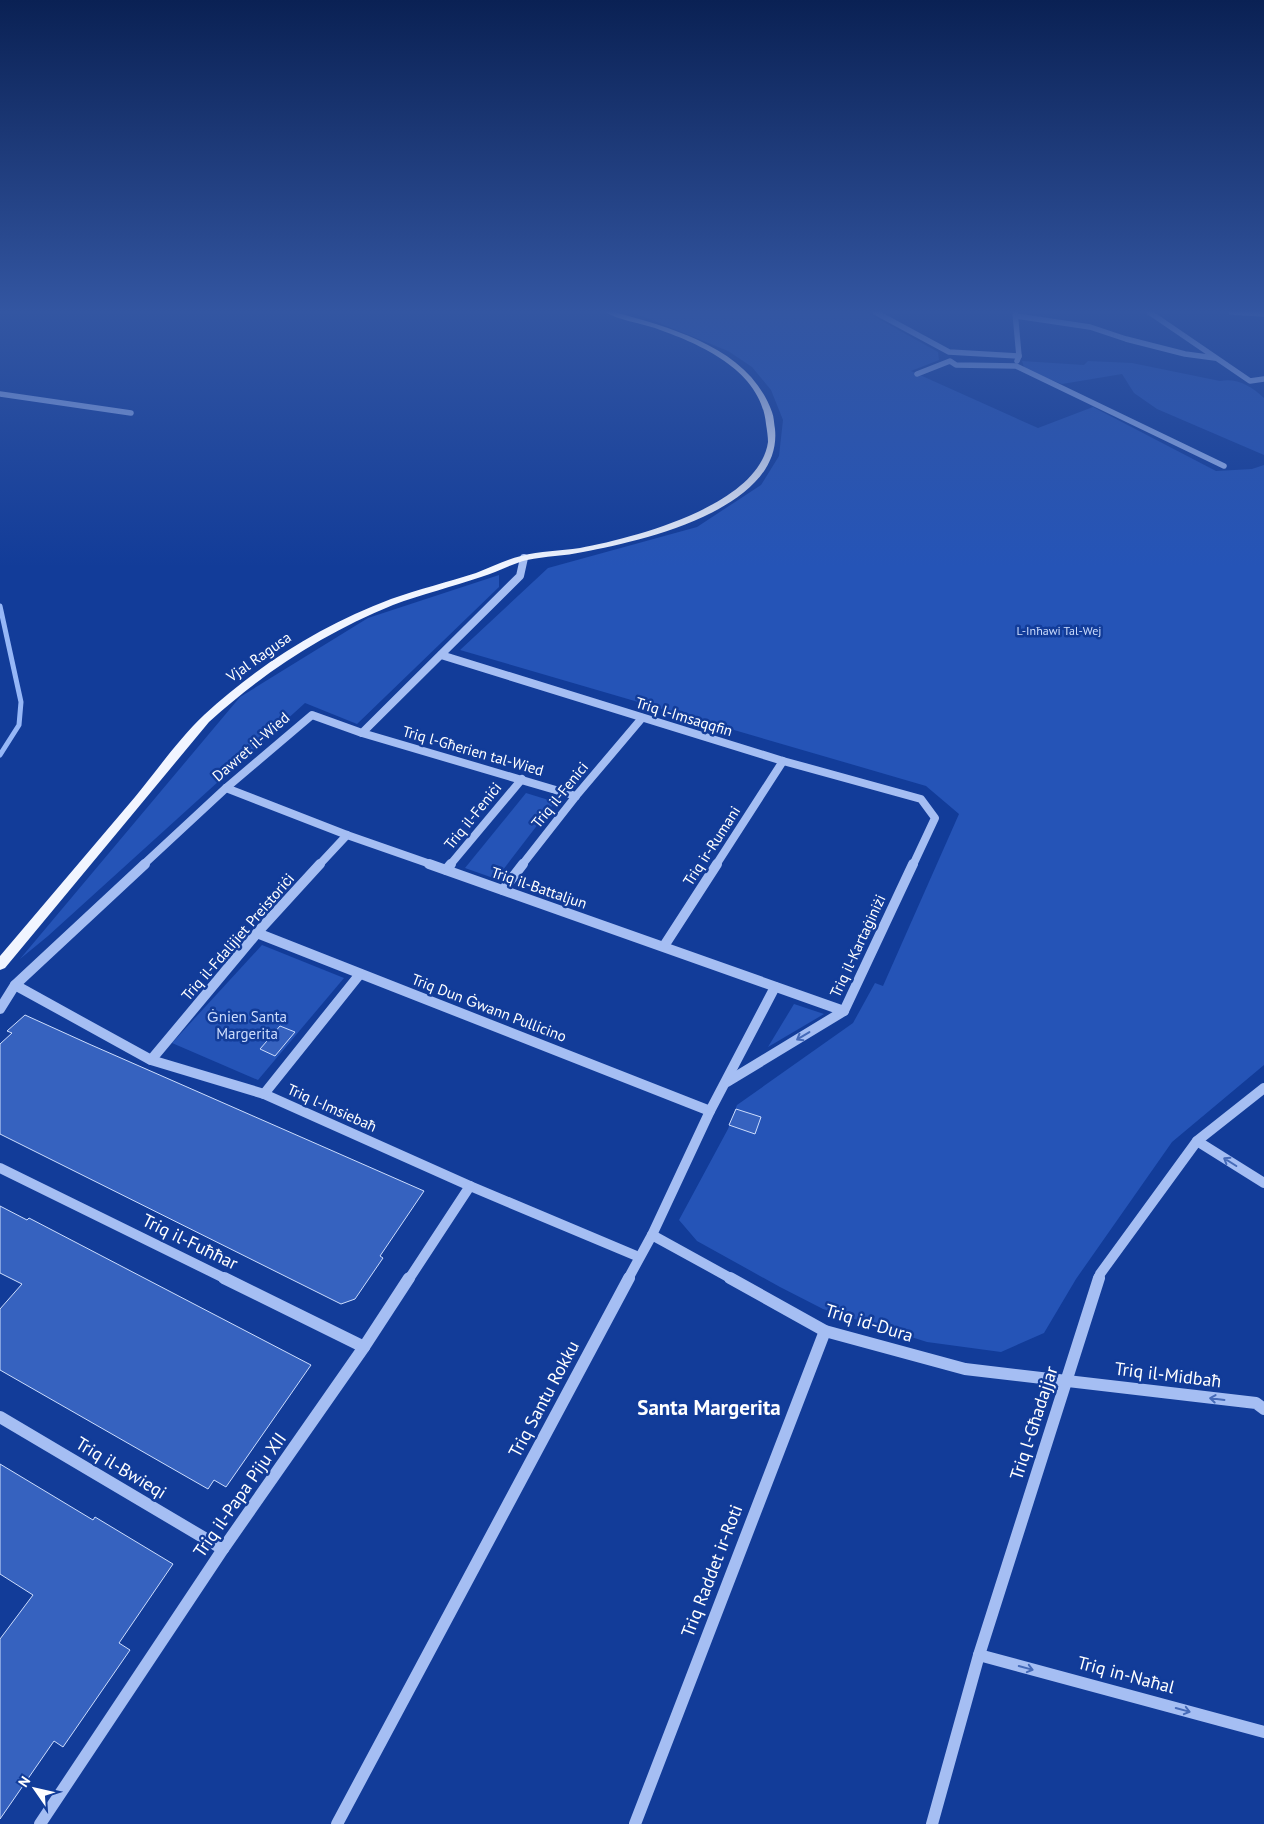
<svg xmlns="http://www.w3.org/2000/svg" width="1264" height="1824" font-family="'PT Sans',sans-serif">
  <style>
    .green { fill: #2554b7 }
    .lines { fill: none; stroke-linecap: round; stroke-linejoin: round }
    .stream { stroke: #96b7f7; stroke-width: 5 }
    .building { fill: #3662bf; stroke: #cdddfd }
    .minor-far3 { stroke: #a5bef3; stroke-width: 5.5 }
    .minor-far2 { stroke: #a5bef3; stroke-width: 8 }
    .minor-far1 { stroke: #a5bef3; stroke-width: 10 }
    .minor { stroke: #a5bef3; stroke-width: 12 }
    .major { fill: #f1f5ff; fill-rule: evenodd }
    .oneway { stroke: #456ab8 }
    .labels { text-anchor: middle; stroke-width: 5; stroke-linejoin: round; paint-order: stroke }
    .far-park-label { font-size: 12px; fill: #cdddfd; stroke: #123c99 }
    .street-label { font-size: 15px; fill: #fff; stroke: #123c99 }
    .park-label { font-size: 15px; fill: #cdddfd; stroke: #123c99 }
    .near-street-label { font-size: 18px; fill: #fff; stroke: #123c99 }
    .near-quarter-label { font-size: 21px; font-weight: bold; fill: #fff; stroke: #123c99 }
  </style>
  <rect width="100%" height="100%" fill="#123c99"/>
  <!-- green -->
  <g class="green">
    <polygon points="629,312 866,312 938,352 939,360 911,371 1038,428 1093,407 1216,471 1252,469 1264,465 1264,1065 1172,1142 1076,1279 1044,1333 1001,1352 927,1342 823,1309 780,1287 697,1241 679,1220 728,1129 737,1105 853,1023 875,983 883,986 959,814 926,786 460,650 548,568 697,527 761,485 779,456 783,420 771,390 752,367 728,351 642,316"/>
    <path d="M1022,361L1084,365L1088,361L1132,363L1220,381C1237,378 1251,386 1264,398V455L1157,409L1134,393L1122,374L1062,384L1033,373L1024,367Z"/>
    <polygon points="499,575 499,587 357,724 305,703 48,936 20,959 240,697 368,618"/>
    <polygon points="526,793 555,802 496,879 465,868"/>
    <polygon points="262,945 344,978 258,1080 172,1043"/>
    <polygon points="794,1004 824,1014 768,1047"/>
  </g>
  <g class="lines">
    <!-- stream -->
    <polyline class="stream" points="0,606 21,702 19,725 0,755"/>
  </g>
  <!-- building -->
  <g class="building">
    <polygon points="25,1015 89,1044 424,1191 380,1256 383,1258 355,1299 341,1304 0,1134 0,1044 12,1033 7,1031"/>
    <polygon points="280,1026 295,1032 275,1056 260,1049"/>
    <polygon points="736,1109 761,1117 755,1134 729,1125"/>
    <polygon points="0,1206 27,1220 29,1218 311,1365 226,1487 214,1480 208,1489 0,1370 0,1309 22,1284 0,1273"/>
    <polygon points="0,1464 93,1520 95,1517 173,1564 119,1643 130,1650 63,1747 54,1741 0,1819 0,1639 33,1595 0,1574"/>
  </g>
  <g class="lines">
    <!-- minor-far3 -->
    <g class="minor-far3">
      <polyline points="875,312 949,352 1019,356"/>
      <polyline points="1015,312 1019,356 1017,361"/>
      <polyline points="1149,312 1250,381 1264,379"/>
      <polyline points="1231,312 1264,314"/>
      <polyline points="1016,316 1090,327 1126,339 1185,354 1215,358"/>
      <polyline points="917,374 950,361 956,365 1016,366 1224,466"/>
      <polyline points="0,394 131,413"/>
    </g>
    <!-- minor-far2 -->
    <g class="minor-far2">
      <polyline points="441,655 783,761 921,799 935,818 913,865"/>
      <polyline points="362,733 576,796"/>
      <polyline points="226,788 347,835 433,865"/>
      <polyline points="143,865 226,788 312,715 362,733 520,576 524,558"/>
      <polyline points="319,865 347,835"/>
      <polyline points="450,865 522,779"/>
      <polyline points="522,865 576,796 642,718"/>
      <polyline points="716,865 783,761"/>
    </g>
    <!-- minor-far1 -->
    <g class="minor-far1">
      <polyline points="429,864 844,1011"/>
      <polyline points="446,870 451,864"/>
      <polyline points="503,890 523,864"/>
      <polyline points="257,933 710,1111"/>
      <polyline points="664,946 717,864"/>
      <polyline points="15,985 151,1060 264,1094 470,1186 639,1257"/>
      <polyline points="0,1009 15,985 145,864"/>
      <polyline points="151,1060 257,933 320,864"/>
      <polyline points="727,1082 844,1011 913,864"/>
      <polyline points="264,1094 360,974"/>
      <polyline points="1197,1141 1264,1183"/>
      <polyline points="0,1168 226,1279"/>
      <polyline points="652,1235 732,1279"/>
      <polyline points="409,1279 470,1186"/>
      <polyline points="628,1279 652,1235 710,1111 775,987"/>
      <polyline points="1098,1279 1100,1274 1197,1141 1264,1088"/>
    </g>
    <!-- minor -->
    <g class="minor">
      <polyline points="224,1278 364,1347"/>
      <polyline points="730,1278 825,1331 965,1369 1256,1403 1264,1409"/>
      <polyline points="0,1417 223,1549"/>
      <polyline points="979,1655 1264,1732"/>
      <polyline points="40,1824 223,1549 364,1347 409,1278"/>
      <polyline points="337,1824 629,1278"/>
      <polyline points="635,1824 825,1331"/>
      <polyline points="932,1824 979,1655 1099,1278"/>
    </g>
    <!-- major -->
    <path class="major" d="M605,312H615C674,329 749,348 772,412C774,417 774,424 775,429C783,509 642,541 583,552C565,556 545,556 527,560C511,564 497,572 481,577C452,587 422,594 393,605C324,633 264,672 209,722L5,968L0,970V956C45,903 90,850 135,797C157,770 179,739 204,715C258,665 322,625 391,599C419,589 448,582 476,573C491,567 505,560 521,556C540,551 560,551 580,548C633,538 759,506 768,442C768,437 767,430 766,424C761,370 700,344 655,328C639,323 619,320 605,312Z"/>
  </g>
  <!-- one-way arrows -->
  <defs><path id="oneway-shaft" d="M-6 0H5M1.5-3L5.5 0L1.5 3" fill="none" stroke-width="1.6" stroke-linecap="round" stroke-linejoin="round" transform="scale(1.25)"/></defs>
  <g class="oneway">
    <use href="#oneway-shaft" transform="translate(803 1036) rotate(149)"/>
    <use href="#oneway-shaft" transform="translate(1230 1162) rotate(-148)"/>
    <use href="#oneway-shaft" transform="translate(1217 1399) rotate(-173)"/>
    <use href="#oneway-shaft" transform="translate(1026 1668) rotate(15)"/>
    <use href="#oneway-shaft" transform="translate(1183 1710) rotate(15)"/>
  </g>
  <!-- sky -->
  <linearGradient id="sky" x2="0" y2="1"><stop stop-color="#0a2154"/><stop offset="0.55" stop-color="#3356a2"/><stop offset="1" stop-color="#3356a2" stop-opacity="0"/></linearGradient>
  <rect width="1264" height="567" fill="url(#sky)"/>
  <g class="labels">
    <!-- far-park labels -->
    <g class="far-park-label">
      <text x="1059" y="635">L-Inħawi Tal-Wej</text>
    </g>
    <!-- street labels -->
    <g class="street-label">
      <text transform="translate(259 657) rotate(-35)" y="5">Vjal Ragusa</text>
      <text transform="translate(684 717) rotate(17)" y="5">Triq l-Imsaqqfin</text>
      <text transform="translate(251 747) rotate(-41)" y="5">Dawret il-Wied</text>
      <text transform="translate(473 751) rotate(16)" y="5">Triq l-Għerien tal-Wied</text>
      <text transform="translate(560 795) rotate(-51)" y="5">Triq il-Fenici</text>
      <text transform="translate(473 816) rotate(-51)" y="5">Triq il-Feniċi</text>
      <text transform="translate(712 846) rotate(-57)" y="5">Triq ir-Rumani</text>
      <text transform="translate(539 888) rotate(19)" y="5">Triq il-Battaljun</text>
      <text transform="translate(238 937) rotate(-49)" y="5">Triq il-Fdalijiet Preistoriċi</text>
      <text transform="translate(858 946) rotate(-65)" y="5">Triq il-Kartaġiniżi</text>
      <text transform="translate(489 1008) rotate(21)" y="5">Triq Dun Ġwann Pullicino</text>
      <text transform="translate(332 1108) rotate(24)" y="5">Triq l-Imsiebaħ</text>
    </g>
    <!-- park labels -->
    <g class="park-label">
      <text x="247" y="1022">Ġnien Santa<tspan x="247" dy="17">Margerita</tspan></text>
    </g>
    <!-- near-street labels -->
    <g class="near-street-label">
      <text transform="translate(190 1242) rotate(26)" y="6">Triq il-Fuħħar</text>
      <text transform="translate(869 1323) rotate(17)" y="6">Triq id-Dura</text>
      <text transform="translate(1168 1375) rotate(7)" y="6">Triq il-Midbaħ</text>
      <text transform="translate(544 1399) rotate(-62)" y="6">Triq Santu Rokku</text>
      <text transform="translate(1034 1423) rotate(-72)" y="6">Triq l-Għadajjar</text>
      <text transform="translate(121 1468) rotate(31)" y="6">Triq il-Bwieqi</text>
      <text transform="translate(240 1495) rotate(-55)" y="6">Triq il-Papa Piju XII</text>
      <text transform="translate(712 1571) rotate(-69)" y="6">Triq Raddet ir-Roti</text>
      <text transform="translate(1126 1675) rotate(15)" y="6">Triq in-Naħal</text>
    </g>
    <!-- near-quarter labels -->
    <g class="near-quarter-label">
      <text x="709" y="1415">Santa Margerita</text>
    </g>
  </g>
  <!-- north arrow -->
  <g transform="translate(35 1789) rotate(304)" stroke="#123c99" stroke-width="4" paint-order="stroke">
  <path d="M0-4L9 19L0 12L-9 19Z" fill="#ffffff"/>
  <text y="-8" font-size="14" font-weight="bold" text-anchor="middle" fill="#ffffff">N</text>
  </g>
</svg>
